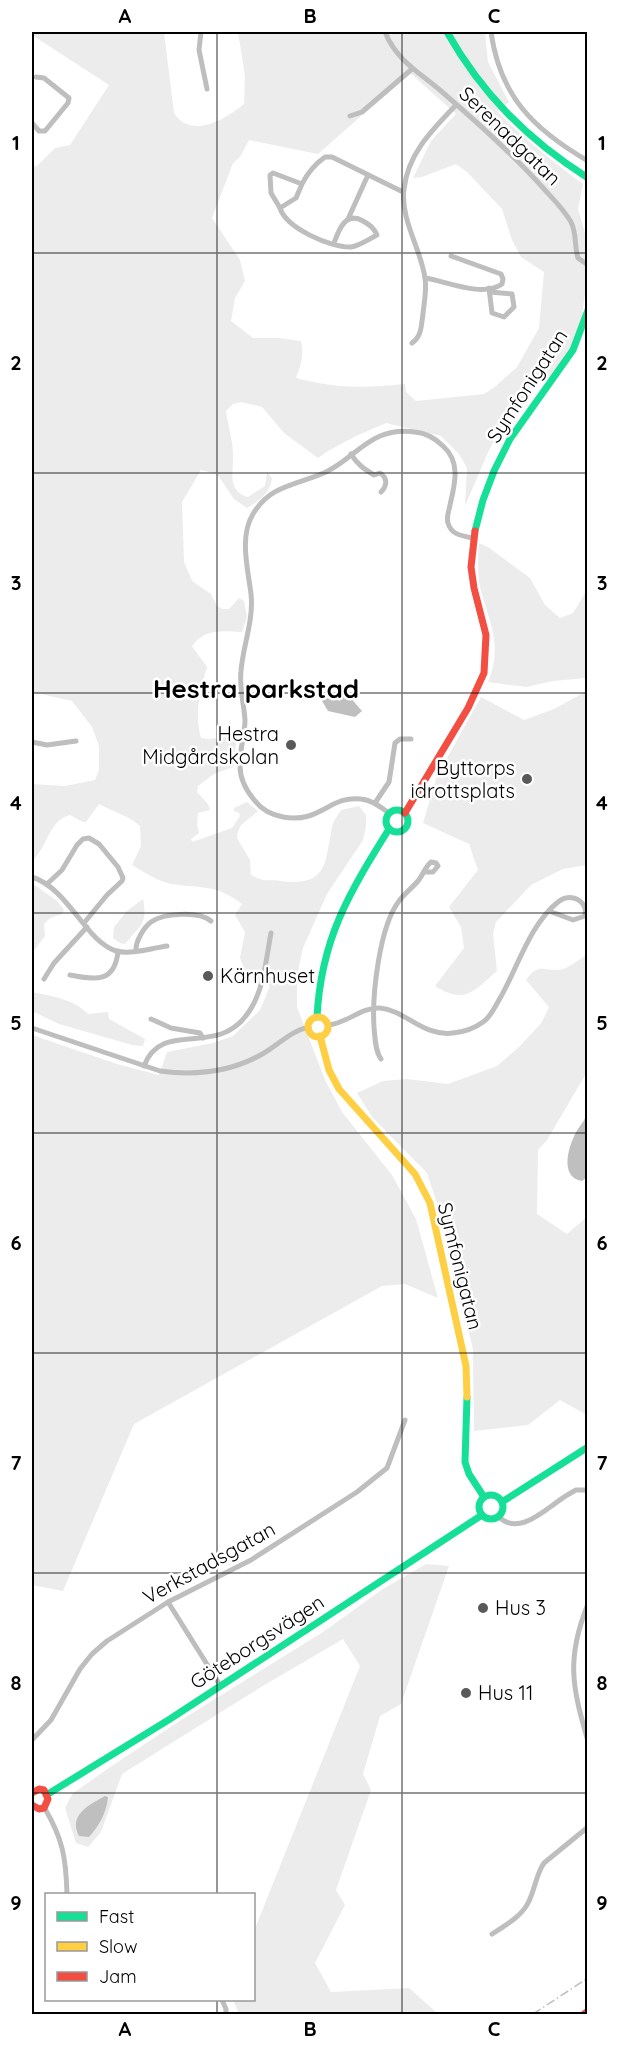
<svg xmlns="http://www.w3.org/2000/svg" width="619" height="2046" font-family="Quicksand,sans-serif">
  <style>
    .green { fill: #ececec; fill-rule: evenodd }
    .water { fill: #bfbfbf }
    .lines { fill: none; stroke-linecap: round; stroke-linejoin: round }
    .street { stroke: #bebebe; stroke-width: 5 }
    .fast { stroke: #16e098; stroke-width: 7 }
    .slow { stroke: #ffcf43; stroke-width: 7 }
    .jam { stroke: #f24e42; stroke-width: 7 }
    .rail { stroke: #bebebe; stroke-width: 1.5; stroke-dasharray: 9 3 1.5 3; stroke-linecap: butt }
    .grid { fill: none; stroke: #000; stroke-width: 1.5; stroke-opacity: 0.55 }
    .poi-dot { fill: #595959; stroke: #fff; stroke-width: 2 }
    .labels { text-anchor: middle; stroke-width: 5; stroke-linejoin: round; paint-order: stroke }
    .street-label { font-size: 20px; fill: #000; stroke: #fff }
    .poi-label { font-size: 20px; fill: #000; stroke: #fff; text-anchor: start }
    .district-label { font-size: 26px; font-weight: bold; fill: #000; stroke: #fff }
    .neatline { fill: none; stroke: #000; stroke-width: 2 }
    .grid-label { font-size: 20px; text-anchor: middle; font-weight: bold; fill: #000 }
  </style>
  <rect width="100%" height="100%" fill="#fff"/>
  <!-- green -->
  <g class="green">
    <path d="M32,32H164L174,113C191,140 226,119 244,104L245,76L238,32H485L488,62L509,102L498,112C524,139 553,162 583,184L578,209L585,233L587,279L581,323L576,338L565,357L550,377L533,384L505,422L489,450L465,506L467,468L459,454L441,436L386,423L356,436L328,451L318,458L284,433L262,407L241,402L233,404L226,411C228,426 233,441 233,455C234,471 226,491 248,497L265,486L267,472L272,478C271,492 259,501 247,508L234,499L217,474L201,470L182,502L184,562L192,581L211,594L217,606L222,609H229L239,598L244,601L247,617L242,632C222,631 205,628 192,646L207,667C200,690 194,714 201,738L209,739L237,736L233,767L214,774L198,786L197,792L208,804L210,810L198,813L197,825L199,833L191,839L192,842L232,828L240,816L239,813L234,811V808L247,802L258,811L241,825L237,834V838L250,860L251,875C267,883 266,879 282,881C328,887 325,862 332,827C333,821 338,815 341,810L359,806L366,815V826L363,840L327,894L303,948L297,975V1007L325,1080L342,1112L392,1175L416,1219L438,1298L405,1284L382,1286L134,1424L63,1591L32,1585V1035L117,1064L159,1075L167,1052L213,1043L233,1036L260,1010L270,986L246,973L240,958L245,932L235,915L242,904C214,883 202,889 171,884C157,881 144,872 132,865L141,846L140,826C128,815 113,812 99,804L86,822H83L70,815C48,821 48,847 32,861V784L65,786L95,780L99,770V746L92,727L72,701L32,692V163L36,167L55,148L70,145L109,85L32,35ZM410,73L456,114L431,141L413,178L422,177L456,164L467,172L502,209L512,240L521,257L544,272L539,328L517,367L496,386L484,394L416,401L406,392L405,384C363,388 338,389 296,378C301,365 304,355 301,341L279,338H253L231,321L235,298L245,281L240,260L212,218L233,163L240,157L249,140L318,154Z"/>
    <path d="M479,543L488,547L530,578L545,605L560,618L573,613L587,590V678L553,681L526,687L488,682C503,646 490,624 481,591C477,576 478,558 479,543Z"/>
    <path d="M587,691V865L563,869L531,885L496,922L493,934L497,971C474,991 465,1005 435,986L464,948L461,927L449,907L478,870L469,844L423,823L437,776L481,697L524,720L554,709Z"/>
    <polygon points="32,883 57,901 64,910 62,914 50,918 44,924 45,936 32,953"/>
    <path d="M143,899C148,925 140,925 125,944L120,943L113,938L114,927L127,911Z"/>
    <path d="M587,954V1072L547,1140L538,1150L537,1214L567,1234L587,1217V1415L560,1400L528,1425L474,1431L473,1350L445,1228L427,1173L373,1118L357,1093L383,1081L407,1079L448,1084L497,1066L520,1046L542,1022L549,1007L526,980C539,959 549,975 566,968C573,964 581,959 587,954Z"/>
    <path d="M32,992C51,996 74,999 88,1014L108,1012L109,1019L145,1039L143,1046L132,1045L59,1024L32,1011Z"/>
    <polygon points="426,1564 449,1566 401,1704 380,1716 363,1774 371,1790 336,1890 345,1905 315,1963 331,1992 409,1988 436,2012 435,2014 239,2014 233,2000 254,2000 254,1931 360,1666 343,1639 261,1687 122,1774 101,1832 88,1847 76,1843 65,1808 72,1794 103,1772 178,1722 323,1632 383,1589"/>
  </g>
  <!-- water -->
  <g class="water">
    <polygon points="336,693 349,696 362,711 355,717 328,711 322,701 326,696"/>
    <path d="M587,1112V1177L582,1181C558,1177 569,1143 578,1129C582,1123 586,1119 587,1112Z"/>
    <path d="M105,1796L108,1797C107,1812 99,1826 89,1837L79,1836C68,1815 89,1805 105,1796Z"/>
  </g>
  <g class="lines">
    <!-- street -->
    <g class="street">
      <polyline points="201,32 199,50 207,89"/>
      <path d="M385,32C396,60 420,73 441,91C477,122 513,154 545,190C554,200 564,210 571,222C577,234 574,246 578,258L588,265"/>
      <path d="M491,32C500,96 533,129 588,161"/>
      <polyline points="350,116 362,112 412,69"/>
      <polyline points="32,123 39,131 45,131 68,103 69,98 44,78 36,77"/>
      <path d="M302,184L296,198L280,208L271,193L270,175L273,173L302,184C308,172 315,164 325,157H332L403,192"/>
      <path d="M280,208C286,228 331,248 351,247C359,246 369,239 377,235C374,228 370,225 363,221C346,211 339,229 334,243"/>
      <polyline points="348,219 368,175"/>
      <path d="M425,278C446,281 482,298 502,284L503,279L501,274L451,256"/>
      <polyline points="489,288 492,313 504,317 514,307 512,294 490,292"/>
      <path d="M412,343C422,336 421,326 423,314C424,302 427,290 425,278C421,249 400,219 404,189C408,153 433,129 456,105"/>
      <path d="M351,454C357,464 364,469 374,475L380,473C388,478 387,486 381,492"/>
      <polyline points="32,742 47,745 76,741"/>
      <polyline points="375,803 389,782 395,743 400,739 411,739"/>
      <path d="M389,813C380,807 372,800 361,799C330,795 320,824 283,817C273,815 263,811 256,802C247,792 240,779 240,766C239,751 245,736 245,720C244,704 239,687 241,671C243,645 254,620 251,594C248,569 239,537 253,514C271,484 298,485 326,472C358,456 372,426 415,432C426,433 435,438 443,446C461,462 455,484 450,505C449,511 446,517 448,523C451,535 463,536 473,538"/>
      <path d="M32,877C69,889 85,941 116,951C131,955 152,948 167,946"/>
      <polyline points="47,884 62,870 77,845 83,839 89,838 99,844 118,867 123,878 122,881 107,895 84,923"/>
      <path d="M136,951C135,942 144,927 151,922C164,913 199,911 211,921"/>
      <path d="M70,975C96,980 115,983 118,951"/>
      <polyline points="44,979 54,963 87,927"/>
      <polyline points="151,1019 171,1028 200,1033 203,1038"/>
      <path d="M328,1025C346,1024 361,1007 380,1008C405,1010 423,1037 453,1033C463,1032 475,1028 483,1022C490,1018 495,1007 499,1000C517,970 529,925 558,902C570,892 588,900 585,916L573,920L549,911"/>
      <path d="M32,1028L160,1071C197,1076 232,1072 264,1053C280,1044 290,1031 309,1027"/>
      <path d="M381,1059C375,1051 375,1037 374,1027C372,996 379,927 399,901C404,894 412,888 418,881C423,875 425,867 431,862L436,863L438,866L433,872H425"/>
      <path d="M144,1066C162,1018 217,1059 248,1013C264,991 266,959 271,933"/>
      <path d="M498,1516C520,1539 549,1505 569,1494L576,1490H588"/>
      <polyline points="168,1602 220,1685"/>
      <path d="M588,1604C566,1658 572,1687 588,1741"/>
      <polyline points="32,1740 51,1720 80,1669 92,1654 107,1641 168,1602 251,1560 357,1492 387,1468 405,1420"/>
      <path d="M44,1807C63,1839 66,1858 67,1894"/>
      <path d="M492,1934C504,1926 521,1917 528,1903C535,1890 536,1874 544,1863L588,1827"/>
      <polyline points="222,2000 226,2009 226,2014"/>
    </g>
    <!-- fast -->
    <g class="fast">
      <path d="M447,32C482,94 528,140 588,178"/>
      <polyline points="475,531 483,500 494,471 510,439 573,350 588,310"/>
      <circle cx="397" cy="821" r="11"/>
      <path d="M317,1017C321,939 349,893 389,829"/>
      <polyline points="467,1397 465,1462 469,1474 484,1497"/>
      <circle cx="491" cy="1507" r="12"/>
      <polyline points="502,1502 588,1447"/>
      <polyline points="48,1794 170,1719 482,1515"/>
    </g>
    <!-- slow -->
    <g class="slow">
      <circle cx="318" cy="1027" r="10"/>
      <polyline points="320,1036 329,1070 339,1089 415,1174 430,1203 466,1366 467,1397"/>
    </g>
    <!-- jam -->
    <g class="jam">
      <polyline points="405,813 468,708 484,673 486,635 474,588 471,567 475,531"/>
      <polyline points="32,1793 39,1789 44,1790 48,1799 44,1808 39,1809 32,1805"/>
      <polyline points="584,2014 588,2011"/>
    </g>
    <!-- rail -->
    <polyline class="rail" points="533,2014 588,1978"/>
  </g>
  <!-- grid -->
  <path class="grid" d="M217,32V1894M402,32V2014M32,253H588M32,473H588M32,693H588M32,913H588M32,1133H588M32,1353H588M32,1573H588M32,1793H588M217,2000V2014"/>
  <!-- markers -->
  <g class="poi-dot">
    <circle cx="291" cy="745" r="6"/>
    <circle cx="527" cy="779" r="6"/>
    <circle cx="208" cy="976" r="6"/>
    <circle cx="483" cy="1608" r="6"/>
    <circle cx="466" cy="1693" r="6"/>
  </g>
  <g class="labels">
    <!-- street labels -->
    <g class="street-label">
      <text transform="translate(510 136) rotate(44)" y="7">Serenadgatan</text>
      <text transform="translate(527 386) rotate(-57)" y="7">Symfonigatan</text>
      <text transform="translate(460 1266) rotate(76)" y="7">Symfonigatan</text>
      <text transform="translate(209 1563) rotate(-29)" y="7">Verkstadsgatan</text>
      <text transform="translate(257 1642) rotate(-33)" y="7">Göteborgsvägen</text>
    </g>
    <!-- poi labels -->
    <g class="poi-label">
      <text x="279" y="741" text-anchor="end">Hestra<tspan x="279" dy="23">Midgårdskolan</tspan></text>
      <text x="515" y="775" text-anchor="end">Byttorps<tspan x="515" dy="23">idrottsplats</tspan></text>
      <text x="220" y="983">Kärnhuset</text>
      <text x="495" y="1615">Hus 3</text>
      <text x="478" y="1700">Hus 11</text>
    </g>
    <!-- district labels -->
    <g class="district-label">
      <text x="256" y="698">Hestra parkstad</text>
    </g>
  </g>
  <!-- border -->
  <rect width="619" height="2046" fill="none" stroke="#ffffff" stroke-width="66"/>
  <!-- legend -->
  <rect x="45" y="1893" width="210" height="108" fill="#ffffff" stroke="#999999" stroke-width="1.5"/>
  <rect x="57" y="1912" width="30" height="9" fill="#16e098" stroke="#999999" stroke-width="1.5"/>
  <text x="99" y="1923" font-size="18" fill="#000000">Fast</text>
  <rect x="57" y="1942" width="30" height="9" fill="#ffcf43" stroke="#999999" stroke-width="1.5"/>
  <text x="99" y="1953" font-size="18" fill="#000000">Slow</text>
  <rect x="57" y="1972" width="30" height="9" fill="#f24e42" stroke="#999999" stroke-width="1.5"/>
  <text x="99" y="1983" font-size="18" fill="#000000">Jam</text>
  <rect x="33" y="33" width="553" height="1980" class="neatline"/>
  <g class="grid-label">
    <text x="125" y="23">A</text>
    <text x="310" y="23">B</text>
    <text x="494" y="23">C</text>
    <text x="16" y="150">1</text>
    <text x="602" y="150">1</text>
    <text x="16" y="370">2</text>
    <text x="602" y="370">2</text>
    <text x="16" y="590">3</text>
    <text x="602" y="590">3</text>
    <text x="16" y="810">4</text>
    <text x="602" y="810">4</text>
    <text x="16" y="1030">5</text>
    <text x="602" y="1030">5</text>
    <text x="16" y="1250">6</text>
    <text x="602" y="1250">6</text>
    <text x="16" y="1470">7</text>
    <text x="602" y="1470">7</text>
    <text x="16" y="1690">8</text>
    <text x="602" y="1690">8</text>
    <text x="16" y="1910">9</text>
    <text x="602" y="1910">9</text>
    <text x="125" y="2036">A</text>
    <text x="310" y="2036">B</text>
    <text x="494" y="2036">C</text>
  </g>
</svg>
